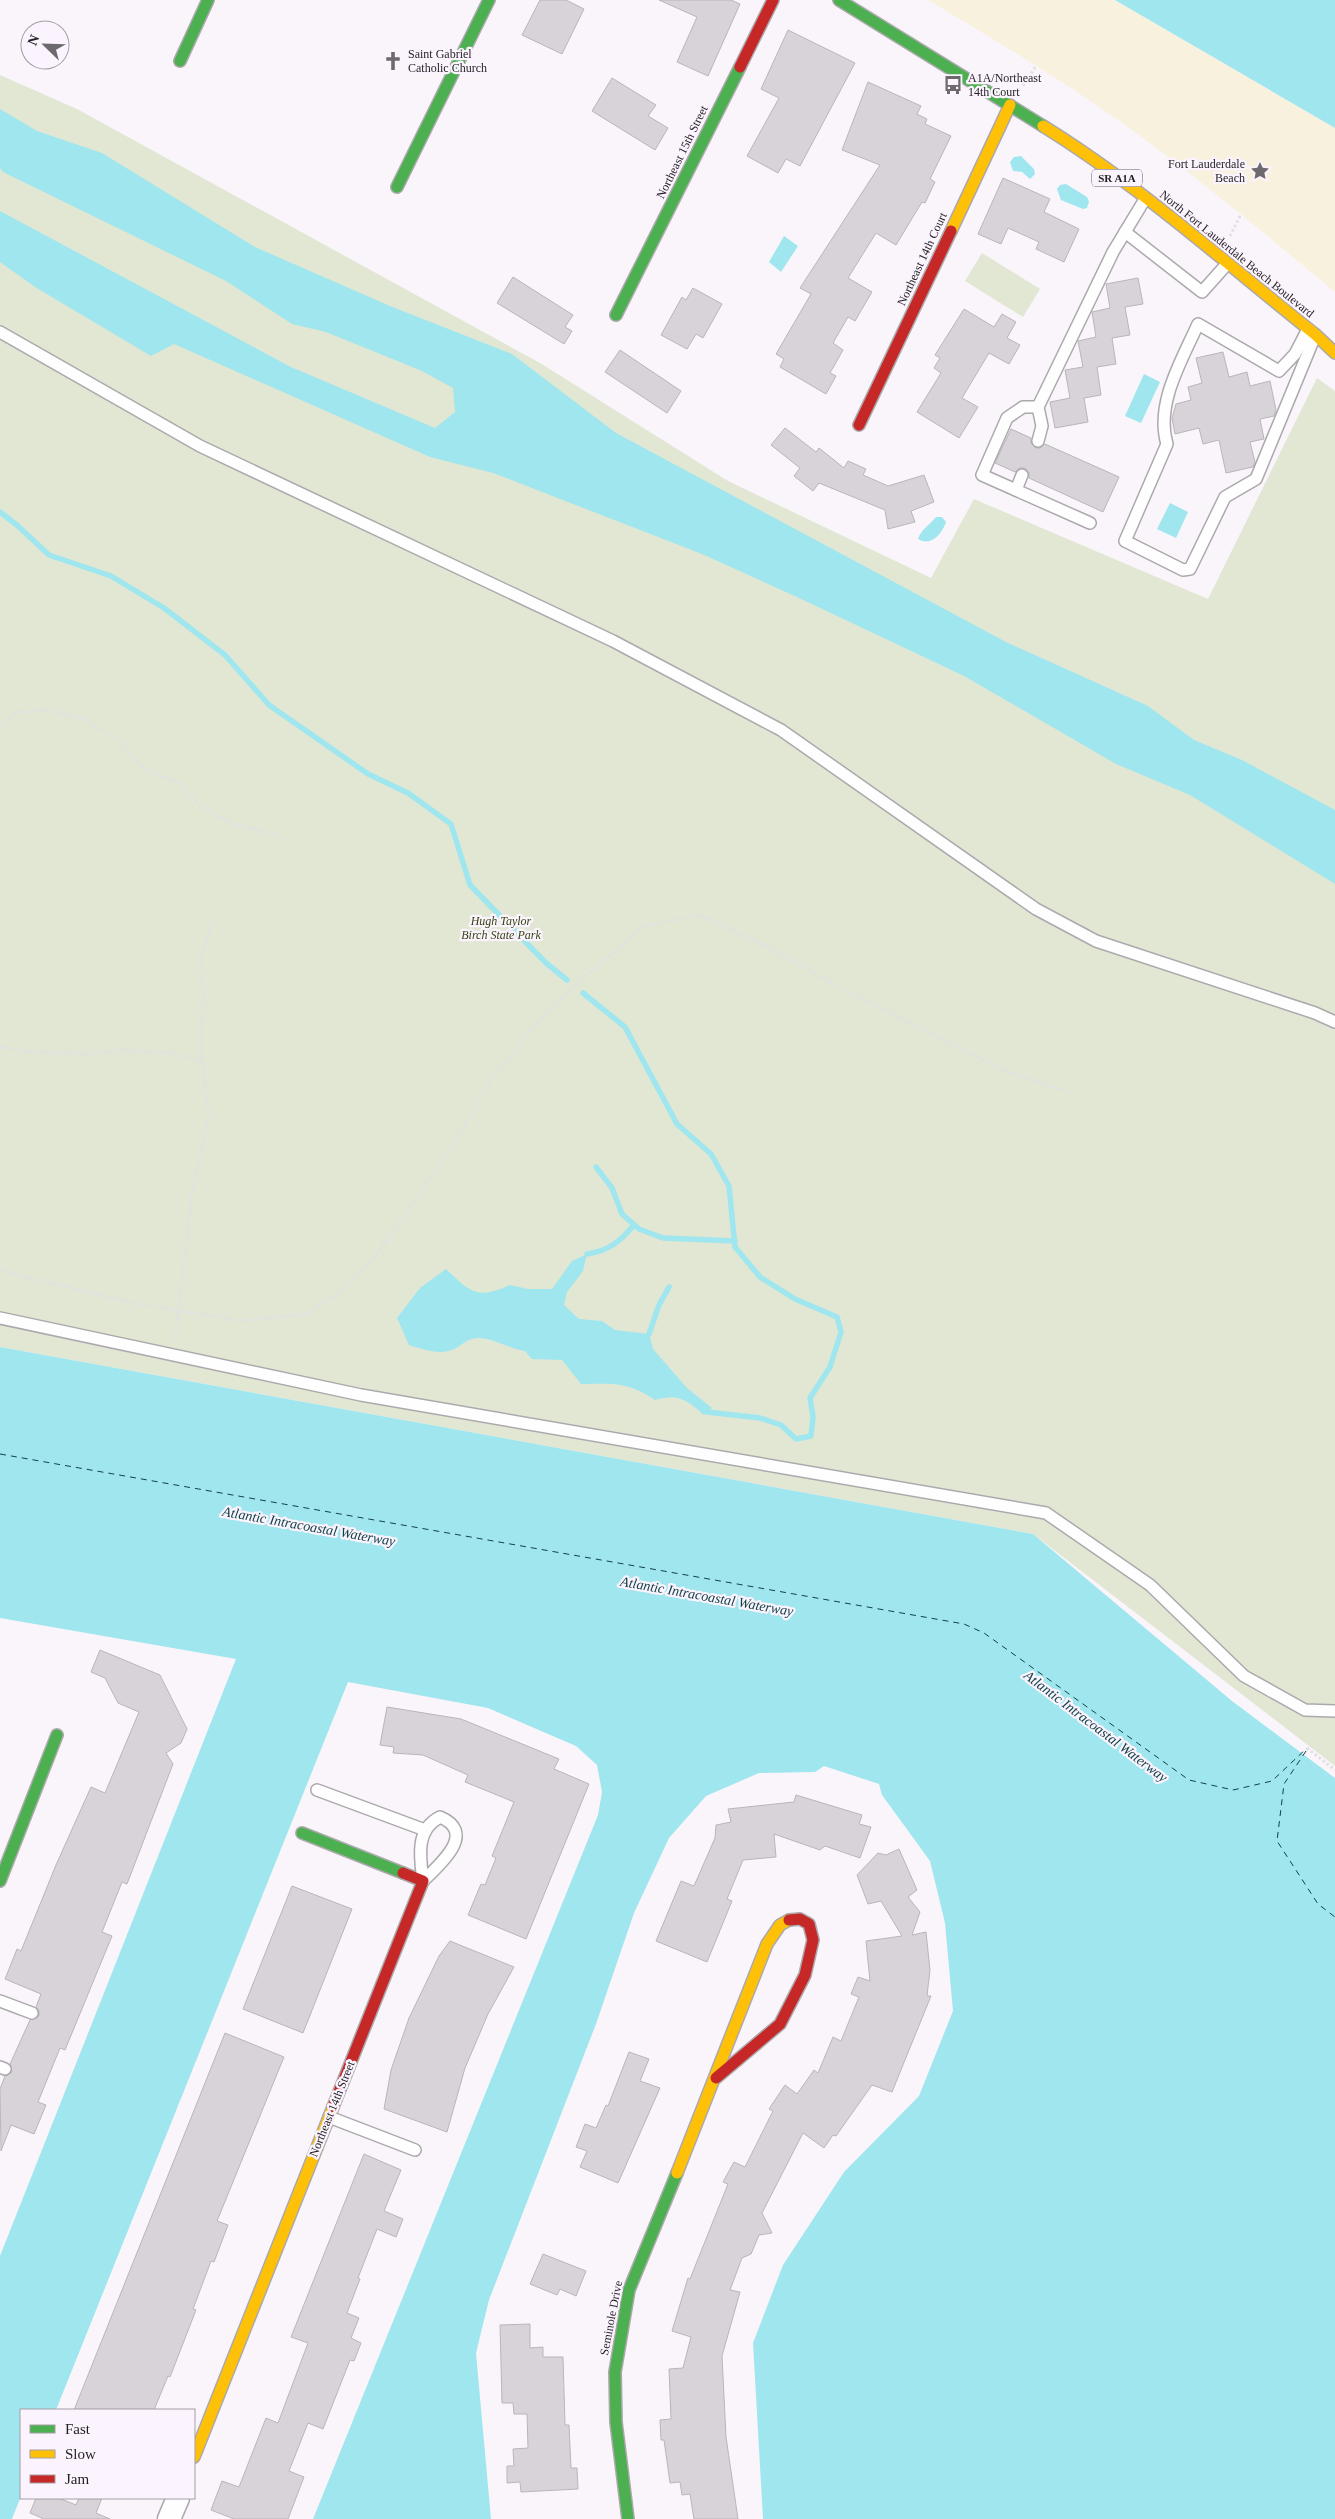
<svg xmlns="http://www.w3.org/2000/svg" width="1335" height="2519" font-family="'Times New Roman',serif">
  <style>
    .green { fill: #e1e7d3 }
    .sand { fill: #f8f1de }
    .water { fill: #a0e6ef }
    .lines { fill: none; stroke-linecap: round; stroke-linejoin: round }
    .stream { stroke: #a0e6ef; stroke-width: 5.5 }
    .ferry { stroke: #114246; stroke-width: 1; stroke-dasharray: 6 5; stroke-linecap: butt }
    .building { fill: #d7d3d8; stroke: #b9b5ba }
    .lane-casing { stroke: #aca9ad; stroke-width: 14 }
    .street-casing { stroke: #aca9ad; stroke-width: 25 }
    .fast-casing { stroke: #aca9ad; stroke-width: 14 }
    .slow-casing { stroke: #aca9ad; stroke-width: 14 }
    .jam-casing { stroke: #aca9ad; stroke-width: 14 }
    .path { stroke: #e1e0e2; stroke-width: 3; stroke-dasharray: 2.5 2.5; stroke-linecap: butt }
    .lane { stroke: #fefefe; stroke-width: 11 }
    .street { stroke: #fefefe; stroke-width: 22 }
    .fast { stroke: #4caf50; stroke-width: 11 }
    .slow { stroke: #ffc107; stroke-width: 11 }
    .jam { stroke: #c62828; stroke-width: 11 }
    .labels { text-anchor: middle; stroke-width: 4.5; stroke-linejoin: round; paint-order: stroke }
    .shield { fill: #fbf3fd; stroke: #625f64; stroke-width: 1 }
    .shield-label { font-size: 11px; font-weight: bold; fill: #211f22 }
    .poi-label { font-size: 12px; fill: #211f22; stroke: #fbf3fd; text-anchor: start }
    .street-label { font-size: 12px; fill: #211f22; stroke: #fbf3fd }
    .park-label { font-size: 12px; font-style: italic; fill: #354411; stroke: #fbf3fd }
    .water-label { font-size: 14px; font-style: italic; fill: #114246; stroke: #fbf3fd }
  </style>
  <rect width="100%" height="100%" fill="#faf5fb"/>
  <!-- green -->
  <g class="green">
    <polygon points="0,75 77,109 540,363 728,481 931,578 974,499 1208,599 1317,378 1335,391 1335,1766 1033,1534 0,1347"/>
    <polygon points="982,253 1040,289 1023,317 965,281"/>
  </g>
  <!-- sand -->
  <path class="sand" d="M928,0H1115L1335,128V292C1265,234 1195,175 1121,122C1059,78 993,39 928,0Z"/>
  <!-- water -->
  <g class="water">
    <polygon points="1115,0 1335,0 1335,128"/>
    <polygon points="0,109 37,131 102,153 255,247 390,306 512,354 616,433 1006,642 1148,706 1194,740 1242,760 1335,810 1335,884 1190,795 1116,764 964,676 799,598 702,554 493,473 430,457 174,344 151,356 35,287 0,262 0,211 291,367 435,428 455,412 453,388 422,371 326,332 292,324 226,281 3,172 0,168"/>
    <polygon points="1021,156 1034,169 1035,174 1030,179 1022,172 1013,171 1010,162 1014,157"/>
    <polygon points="1066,184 1087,197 1089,202 1087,208 1083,209 1061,200 1057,189 1060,185"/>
    <polygon points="784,236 798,246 781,272 769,262"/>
    <polygon points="1144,374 1160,382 1141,423 1125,416"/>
    <polygon points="1170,503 1188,512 1176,538 1157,529"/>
    <path d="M936,517H942L946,522C942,534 931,547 918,539C921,529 930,525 936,517Z"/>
    <path d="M587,1254L583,1271L567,1292L564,1305L579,1319L602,1321L615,1330L649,1334L653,1349L687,1388L712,1408L704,1415C687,1400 678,1393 655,1400C626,1381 613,1384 581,1384L562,1360L532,1359L525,1351C509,1349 492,1337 476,1338C466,1339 460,1347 452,1350C438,1355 422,1349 409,1345L397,1318L420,1288L446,1269C470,1292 477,1300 510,1285L528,1289H552L572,1261Z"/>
    <polygon points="0,1347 1033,1534 1232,1701 1335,1778 1335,2519 763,2519 753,2343 783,2265 844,2172 919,2096 953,2011 945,1923 930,1861 882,1795 879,1784 824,1766 815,1772 759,1773 706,1796 669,1838 634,1913 596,2024 489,2300 476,2353 491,2519 313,2519 598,1815 602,1792 597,1765 576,1746 488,1708 348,1682 56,2410 21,2410 21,2496 12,2519 0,2519 0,2256 236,1659 0,1618"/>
  </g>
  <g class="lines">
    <!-- stream -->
    <g class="stream">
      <polyline points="0,512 18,526 49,555 111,576 164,608 225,655 269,705 368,774 408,793 451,824 470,885 546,963 567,980"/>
      <polyline points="583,993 625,1027 677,1124 711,1154 729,1186 735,1247 760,1277 795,1299 837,1317 841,1332 830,1367 810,1398 813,1417 811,1436 796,1439 781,1425 760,1418 707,1412"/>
      <polyline points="596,1167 612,1188 622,1214 639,1229 663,1238 735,1241"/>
      <path d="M587,1254C608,1251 620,1242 634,1225"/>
      <polyline points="649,1334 659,1305 669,1287"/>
    </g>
    <!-- ferry -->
    <g class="ferry">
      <polyline points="0,1454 964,1624 984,1633 1189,1780 1233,1790 1272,1781 1307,1748"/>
      <polyline points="1306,1751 1284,1784 1277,1841 1318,1904 1335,1917"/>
    </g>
  </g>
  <!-- building -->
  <g class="building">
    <polygon points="540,0 566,0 584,9 562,54 522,35"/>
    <polygon points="659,0 731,0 740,4 708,76 677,62 697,17"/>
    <polygon points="788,30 855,63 800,166 786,159 778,173 747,156 779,98 761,89"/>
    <polygon points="612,78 656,105 648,116 668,128 655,150 592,111"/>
    <polygon points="868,82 921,106 917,114 927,119 925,124 951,136 930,179 935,182 925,203 922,202 896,245 876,233 848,278 872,292 855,321 848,317 833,343 843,350 830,373 836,376 826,394 780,367 784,359 776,354 811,294 800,288 880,165 842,150"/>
    <polygon points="1003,178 1050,199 1044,212 1079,229 1064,262 1036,249 1039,242 1008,228 1001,244 978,234"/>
    <polygon points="513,277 573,315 565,327 572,331 564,344 497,303"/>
    <polygon points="1138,278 1143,304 1125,307 1130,335 1112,338 1116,364 1097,367 1101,395 1084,398 1088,422 1055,428 1050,402 1070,398 1065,370 1083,367 1078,341 1096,337 1092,312 1110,308 1106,284"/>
    <polygon points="693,288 722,304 703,338 696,334 687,349 661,335 682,297 686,300"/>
    <polygon points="964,309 994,327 1002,314 1016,322 1007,338 1020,345 1009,364 989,353 962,398 978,407 959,438 917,412 941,373 934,368 940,358 935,355"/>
    <polygon points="620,350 681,391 667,413 605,372"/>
    <polygon points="1223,352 1229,377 1247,372 1250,386 1270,381 1276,410 1274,416 1260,419 1264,439 1250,442 1255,462 1253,467 1226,473 1219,440 1203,444 1199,428 1175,434 1172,418 1176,404 1191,400 1188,387 1202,383 1196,358"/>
    <polygon points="785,428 816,452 819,448 844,468 848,461 866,469 863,475 888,486 924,475 934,502 911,511 915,522 888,529 885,510 819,483 813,491 794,476 800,468 771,445"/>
    <polygon points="1011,429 1031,438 1031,443 1036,448 1040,448 1045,444 1119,477 1103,512 1029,478 1029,473 1025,468 1020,468 1015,472 995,463"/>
    <polygon points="100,1650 160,1675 187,1729 181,1743 166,1753 173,1764 127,1884 122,1882 102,1932 112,1936 65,2050 60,2048 38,2102 46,2105 34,2134 11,2125 1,2151 0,2089 5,2076 12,2072 10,2064 30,2020 39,2016 39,2011 36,2007 41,1994 5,1979 17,1949 21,1951 56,1865 91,1787 105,1793 139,1712 118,1703 105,1678 91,1672"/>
    <polygon points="387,1707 461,1719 559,1759 554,1769 589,1784 526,1939 468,1915 481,1884 485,1885 496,1858 492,1856 514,1802 465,1782 468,1775 423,1755 393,1753 394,1747 380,1745"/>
    <polygon points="796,1795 862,1815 859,1824 871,1827 860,1858 825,1846 820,1850 774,1834 776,1857 743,1860 727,1899 732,1901 707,1962 656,1941 681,1881 694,1886 715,1838 716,1825 731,1822 728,1809 794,1802"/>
    <polygon points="899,1849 917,1890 908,1897 920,1912 912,1935 926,1932 930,1970 927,1996 931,1996 892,2092 872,2085 836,2136 833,2135 824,2148 803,2133 762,2213 772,2233 759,2235 751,2254 742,2258 730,2290 740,2292 722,2356 726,2437 738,2519 694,2519 690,2494 682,2495 680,2482 670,2483 664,2440 661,2440 660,2420 671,2419 669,2369 683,2368 691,2337 672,2331 688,2278 690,2279 728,2184 723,2182 734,2162 745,2167 773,2111 769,2109 785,2085 797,2094 814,2070 818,2073 833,2037 841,2041 859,1997 851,1994 858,1977 870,1981 866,1941 902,1936 881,1901 868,1904 857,1875 878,1853 886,1855"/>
    <polygon points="292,1886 352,1909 303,2033 243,2009"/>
    <polygon points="450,1941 514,1967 488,2014 465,2068 447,2132 384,2109 391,2070 409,2018 439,1956"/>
    <polygon points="225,2033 284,2057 217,2221 228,2225 214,2262 211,2261 193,2309 196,2310 170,2377 168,2376 154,2410 74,2410"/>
    <polygon points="629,2052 649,2059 640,2081 660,2088 618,2183 580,2167 587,2151 576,2147 585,2124 596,2128 606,2105 608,2106"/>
    <polygon points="364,2154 401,2170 384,2211 403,2219 396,2237 377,2229 358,2278 360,2279 347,2313 359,2318 351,2338 361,2343 354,2361 350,2360 323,2429 308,2423 289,2471 304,2477 288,2519 234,2519 211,2510 222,2481 239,2487 266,2418 278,2423 308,2343 291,2337"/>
    <polygon points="543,2254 586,2271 576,2296 560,2289 557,2295 530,2284"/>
    <polygon points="530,2324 530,2348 543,2347 543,2357 563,2357 565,2425 569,2425 571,2468 577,2468 578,2489 521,2492 520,2482 507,2483 507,2466 514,2466 513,2449 528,2448 527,2414 514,2414 513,2403 502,2403 500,2325"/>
    <polygon points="36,2498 59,2498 76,2505 79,2498 102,2498 96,2513 110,2519 44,2519 30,2513"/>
  </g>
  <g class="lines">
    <!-- lane casing -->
    <g class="lane-casing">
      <g id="lane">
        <polyline points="1125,232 1202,292 1227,264"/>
        <path d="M1308,329L1295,354L1279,371L1198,324C1182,360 1155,404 1167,444L1125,541L1183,570L1190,569L1225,497L1256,479L1315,336"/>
        <polyline points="0,332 200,446 613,641 781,730 1036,909 1096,941 1315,1013 1335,1022"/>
        <polyline points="1038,407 1023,407 1007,418 982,475 1090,523"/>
        <polyline points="1038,441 1042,426 1038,407 1113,252 1145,199"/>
        <polyline points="1016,490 1022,475"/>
        <polyline points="0,1318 361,1395 1046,1513 1150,1585 1244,1676 1305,1710 1335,1711"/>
        <polyline points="317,1790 425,1830"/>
        <path d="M440,1817C478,1833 439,1865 423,1881C420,1857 415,1830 440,1817Z"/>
        <polyline points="0,2001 32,2013"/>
        <polyline points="0,2067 5,2069"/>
        <polyline points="329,2117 415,2150"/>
      </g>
    </g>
    <!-- street casing -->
    <g class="street-casing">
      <polyline id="street" points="169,2519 178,2498"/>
    </g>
    <!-- fast casing -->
    <g class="fast-casing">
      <g id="fast">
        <polyline points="839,0 1043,126"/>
        <polyline points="180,61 208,0"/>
        <polyline points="397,187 489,0"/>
        <polyline points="616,315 740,67"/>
        <polyline points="302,1833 403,1873"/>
        <polyline points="0,1881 57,1735"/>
        <polyline points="628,2519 616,2422 615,2372 629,2290 677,2173"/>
      </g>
    </g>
    <!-- slow casing -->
    <g class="slow-casing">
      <g id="slow">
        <path d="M1043,126C1140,186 1227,264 1316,335L1335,353"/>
        <polyline points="951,231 1010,105"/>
        <polyline points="677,2173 767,1944 780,1925 789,1920"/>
        <polyline points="194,2457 333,2107"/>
      </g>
    </g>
    <!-- jam casing -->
    <g class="jam-casing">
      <g id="jam">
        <polyline points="740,67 773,0"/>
        <polyline points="859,425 951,231"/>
        <polyline points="716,2078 780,2024 805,1975 813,1940 809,1924 800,1919 789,1920"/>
        <polyline points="333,2107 423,1881 403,1873"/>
      </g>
    </g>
    <!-- path -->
    <g class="path">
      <polyline points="1023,86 1036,66"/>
      <polyline points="1230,236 1241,214"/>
      <polyline points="0,725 18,712 45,710 81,718 122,742 140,765 156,774 178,782 199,805 228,822 277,835"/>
      <polyline points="0,1047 29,1052 86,1054 120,1050 171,1053 203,1063"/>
      <polyline points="0,1269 24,1277 139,1304 243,1321 305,1314 347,1288 377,1254 457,1138 492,1079 535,1026 577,984 644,926 699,915 763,944 833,984 1001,1069 1070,1093"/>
      <polyline points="175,1340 192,1194 209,1116 201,1049 203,993 201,957 212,920"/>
      <polyline points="1307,1748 1335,1770"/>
    </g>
    <!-- lane -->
    <use href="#lane" class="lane"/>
    <!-- street -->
    <use href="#street" class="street"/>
    <!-- fast -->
    <use href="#fast" class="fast"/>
    <!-- slow -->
    <use href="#slow" class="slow"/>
    <!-- jam -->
    <use href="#jam" class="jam"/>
  </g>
  <!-- icons -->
  <defs>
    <g id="church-bare" transform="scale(1.5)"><path d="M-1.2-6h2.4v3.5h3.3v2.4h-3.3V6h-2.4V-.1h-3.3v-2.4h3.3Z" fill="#6d6a6e" stroke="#fbf3fd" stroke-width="2.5" paint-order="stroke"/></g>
    <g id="bus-bare" transform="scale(1.5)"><path d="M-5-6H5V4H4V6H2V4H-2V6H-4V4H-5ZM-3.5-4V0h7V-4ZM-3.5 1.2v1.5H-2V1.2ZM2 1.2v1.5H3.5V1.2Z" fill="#6d6a6e" stroke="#fbf3fd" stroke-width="2.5" paint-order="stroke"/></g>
    <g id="sight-bare" transform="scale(1.5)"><path d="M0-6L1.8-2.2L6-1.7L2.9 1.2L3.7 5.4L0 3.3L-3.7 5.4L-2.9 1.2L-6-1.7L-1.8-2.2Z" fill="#6d6a6e" stroke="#fbf3fd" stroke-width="2.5" paint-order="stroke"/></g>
  </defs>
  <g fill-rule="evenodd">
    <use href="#church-bare" x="393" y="61"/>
    <use href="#bus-bare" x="953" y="85"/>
    <use href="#sight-bare" x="1260" y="171"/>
  </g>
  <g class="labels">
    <!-- shield labels -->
    <rect class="shield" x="1092" y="169.5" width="50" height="17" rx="4"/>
    <g class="shield-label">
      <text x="1117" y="182">SR A1A</text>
    </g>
    <!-- poi labels -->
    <g class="poi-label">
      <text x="408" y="58">Saint Gabriel<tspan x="408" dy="14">Catholic Church</tspan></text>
      <text x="968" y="82">A1A/Northeast<tspan x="968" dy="14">14th Court</tspan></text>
      <text x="1245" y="168" text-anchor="end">Fort Lauderdale<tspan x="1245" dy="14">Beach</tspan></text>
    </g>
    <!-- street labels -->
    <g class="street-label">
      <text transform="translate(682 152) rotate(-64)" y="4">Northeast 15th Street</text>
      <text transform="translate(1237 254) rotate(39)" y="4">North Fort Lauderdale Beach Boulevard</text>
      <text transform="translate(922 259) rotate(-65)" y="4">Northeast 14th Court</text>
      <text transform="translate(332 2109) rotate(-68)" y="4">Northeast 14th Street</text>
      <text transform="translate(611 2318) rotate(-79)" y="4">Seminole Drive</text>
    </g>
    <!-- park labels -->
    <g class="park-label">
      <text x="501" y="925">Hugh Taylor<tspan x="501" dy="14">Birch State Park</tspan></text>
    </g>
    <!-- water labels -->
    <g class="water-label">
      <text transform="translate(309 1526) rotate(10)" y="5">Atlantic Intracoastal Waterway</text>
      <text transform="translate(707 1596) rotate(10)" y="5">Atlantic Intracoastal Waterway</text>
      <text transform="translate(1096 1726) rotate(37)" y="5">Atlantic Intracoastal Waterway</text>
    </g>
  </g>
  <!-- legend -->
  <rect x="20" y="2409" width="175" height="90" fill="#fbf3fd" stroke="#a49ea5"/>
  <rect x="30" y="2425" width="25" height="8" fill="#4caf50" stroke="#a49ea5"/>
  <text x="65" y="2434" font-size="15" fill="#211f22">Fast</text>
  <rect x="30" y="2450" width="25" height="8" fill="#ffc107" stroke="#a49ea5"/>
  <text x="65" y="2459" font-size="15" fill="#211f22">Slow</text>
  <rect x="30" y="2475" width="25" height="8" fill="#c62828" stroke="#a49ea5"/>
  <text x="65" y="2484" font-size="15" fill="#211f22">Jam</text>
  <!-- north arrow -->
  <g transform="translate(45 45) rotate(293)"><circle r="24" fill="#fbf3fd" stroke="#a49ea5"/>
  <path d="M0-4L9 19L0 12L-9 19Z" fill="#6d6a6e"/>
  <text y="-8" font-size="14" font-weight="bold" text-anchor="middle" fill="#211f22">N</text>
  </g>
</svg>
